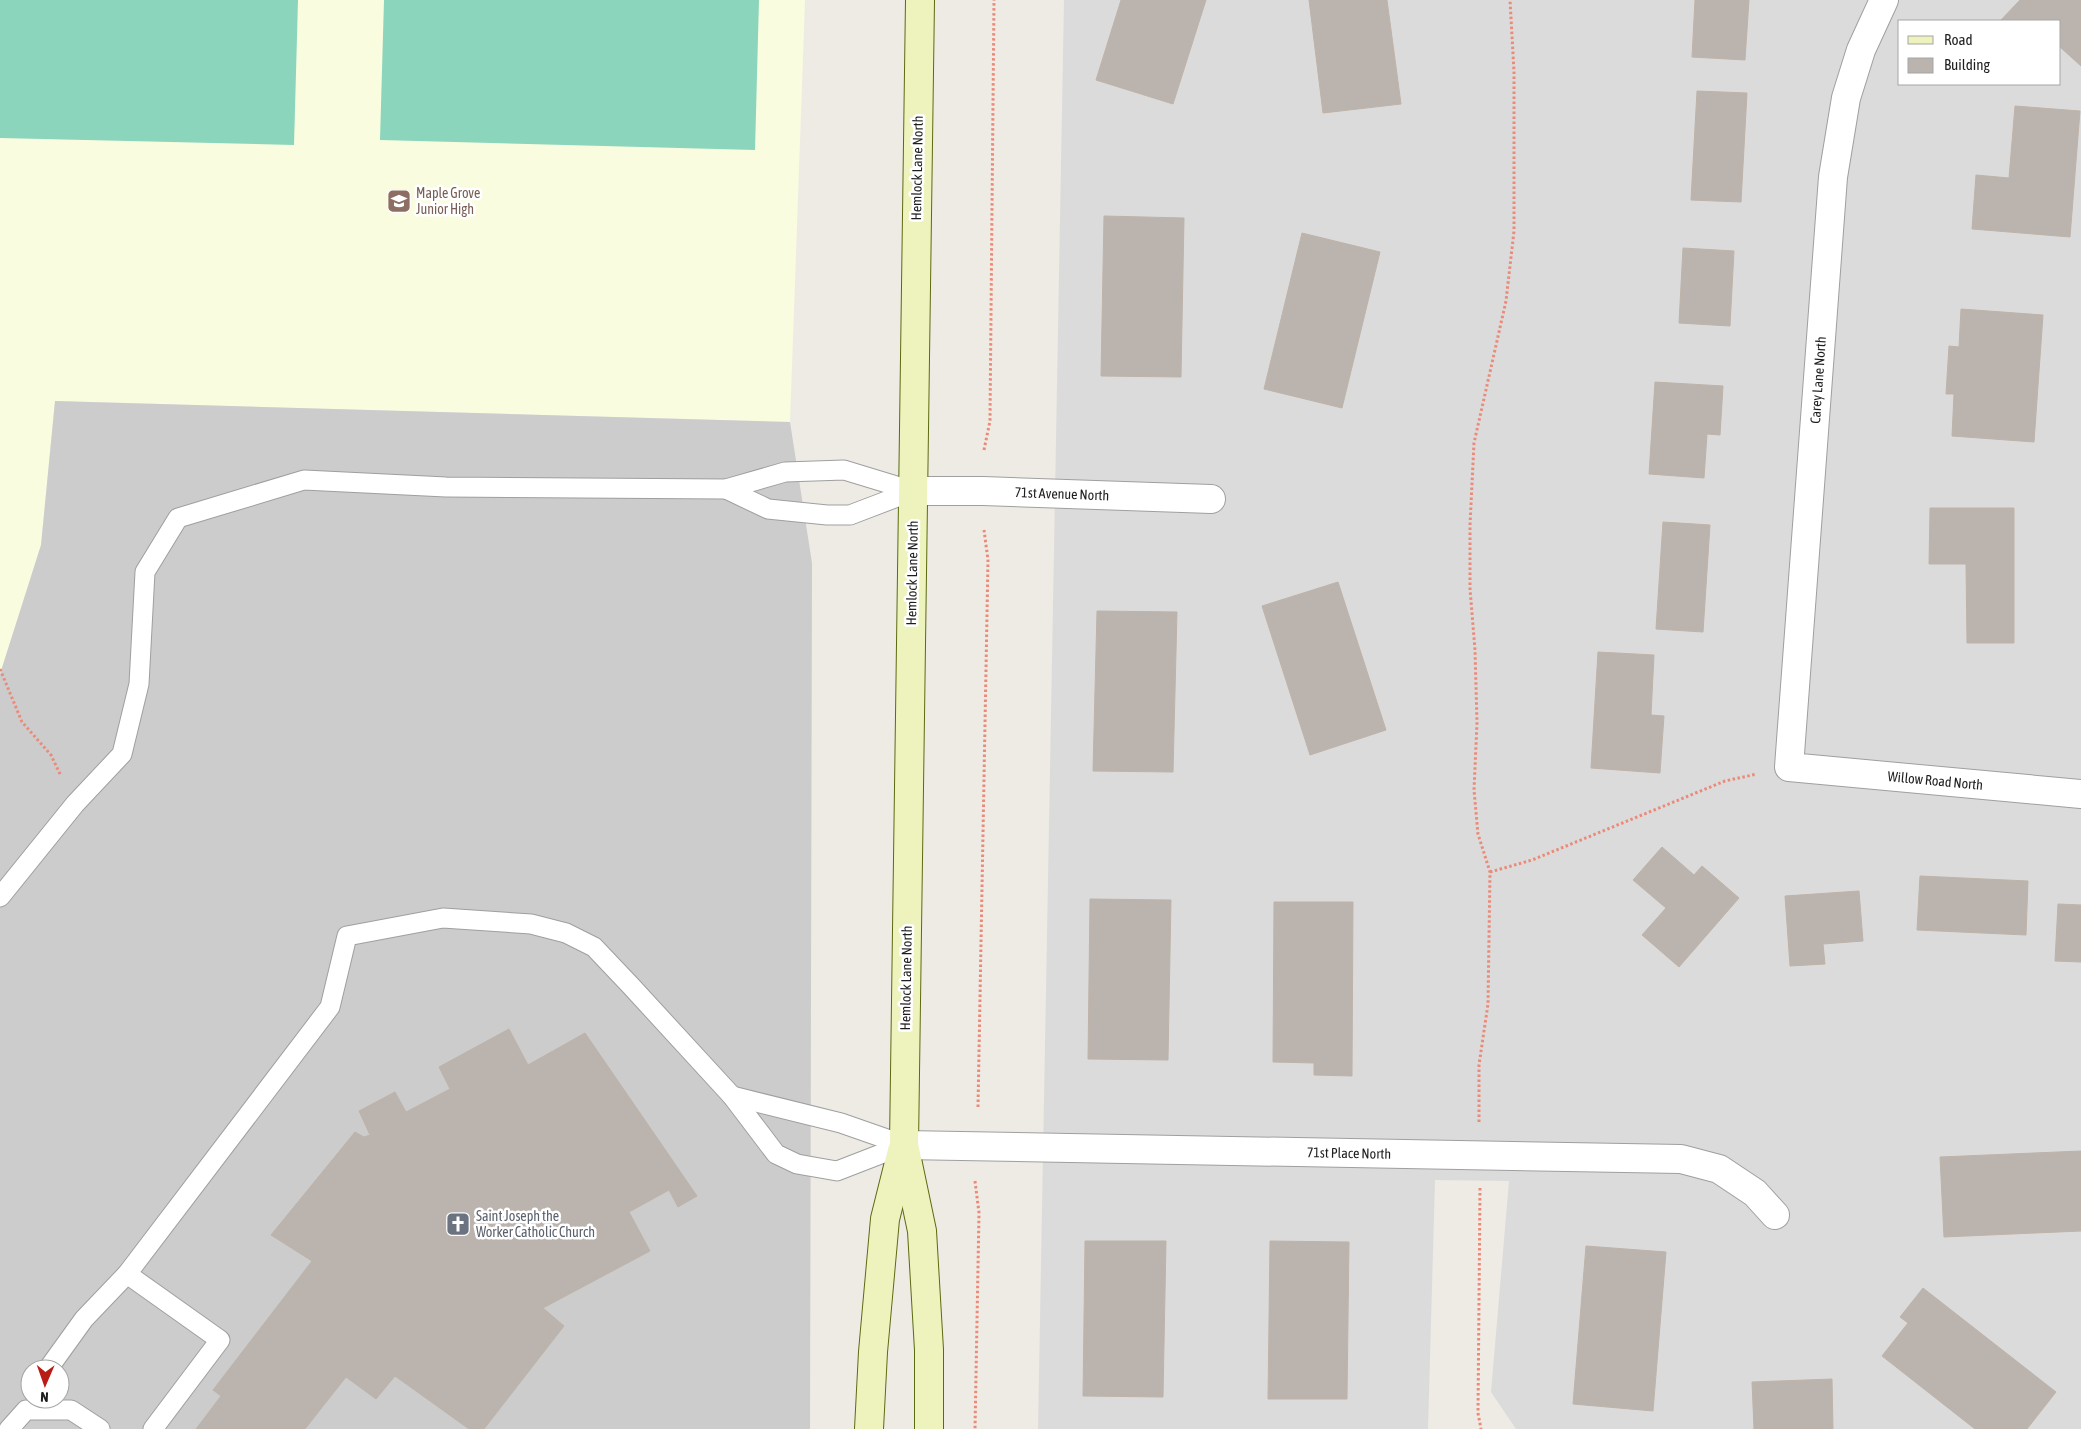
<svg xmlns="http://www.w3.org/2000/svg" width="2081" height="1429" font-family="'Asap Condensed',sans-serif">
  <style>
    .residential { fill: #dcdbdb; fill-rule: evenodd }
    .education { fill: #fafce0 }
    .religious { fill: #ccc; fill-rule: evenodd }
    .pitch { fill: #8bd5bc }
    .building { fill: #bbb4ae; stroke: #beb3a9 }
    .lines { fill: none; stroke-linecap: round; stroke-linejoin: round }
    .lane-casing { stroke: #9f9f9f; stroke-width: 21 }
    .street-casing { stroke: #9f9f9f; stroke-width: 30 }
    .secondary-casing { stroke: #5c6a10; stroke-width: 30 }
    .path { stroke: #eb8a79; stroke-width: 3; stroke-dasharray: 2.5 2.5; stroke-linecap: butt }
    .lane { stroke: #fff; stroke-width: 19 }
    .street { stroke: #fff; stroke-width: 28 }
    .secondary { stroke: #eef3be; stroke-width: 28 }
    .labels { text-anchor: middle; stroke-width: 5; stroke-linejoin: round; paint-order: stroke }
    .street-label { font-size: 14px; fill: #1e1e1e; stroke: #fff }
    .education-label { font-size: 14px; fill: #785e54; stroke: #fff; text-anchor: start }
    .worship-label { font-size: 14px; fill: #5b616d; stroke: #fff; text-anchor: start }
  </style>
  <rect width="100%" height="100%" fill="#eeebe5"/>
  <!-- residential -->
  <path class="residential" d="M1064,0H2081V1429H1516L1491,1392L1509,1181L1435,1180L1428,1429H1038ZM1900,21H2060V84H1900Z"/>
  <!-- education -->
  <polygon class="education" points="0,0 805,0 790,422 55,401 41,545 0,674"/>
  <!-- religious -->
  <path class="religious" d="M55,401L790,422L812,563L810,1429H0V674L41,545ZM30,1369H60V1399H30Z"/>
  <!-- pitch -->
  <g class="pitch">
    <polygon points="0,0 298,0 294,145 0,138"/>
    <polygon points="384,0 759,0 755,150 380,140"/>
  </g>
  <!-- building -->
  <g class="building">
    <polygon points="1121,0 1206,0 1173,104 1096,80"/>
    <polygon points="1309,0 1387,0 1401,104 1323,113"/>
    <polygon points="1695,0 1749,0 1745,60 1692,57"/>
    <polygon points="2020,0 2081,0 2081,66 2060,47 2060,21 2000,21"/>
    <polygon points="1697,91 1747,93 1741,202 1691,200"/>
    <polygon points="2015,106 2080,111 2070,237 1972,229 1976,175 2009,178"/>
    <polygon points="1104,216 1184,218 1181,377 1101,376"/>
    <polygon points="1302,233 1380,252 1342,408 1264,389"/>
    <polygon points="1683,248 1734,251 1730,326 1679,323"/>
    <polygon points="1961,309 2043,315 2034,442 1952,436 1954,394 1946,394 1949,346 1959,347"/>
    <polygon points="1655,382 1723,386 1720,435 1707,434 1704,478 1649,474"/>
    <polygon points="1930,508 2014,508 2014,643 1967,643 1966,564 1929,564"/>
    <polygon points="1663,522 1710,525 1703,632 1656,629"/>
    <polygon points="1338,582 1386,730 1310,755 1262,606"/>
    <polygon points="1097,611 1177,612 1173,772 1093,771"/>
    <polygon points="1598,652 1654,655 1651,715 1664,716 1660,773 1591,768"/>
    <polygon points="1662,847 1694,875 1702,866 1739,898 1679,967 1642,935 1666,908 1633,880"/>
    <polygon points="1920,876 2028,881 2026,935 1917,930"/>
    <polygon points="1859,891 1863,941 1823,944 1825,964 1790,966 1785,896"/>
    <polygon points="1090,899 1171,900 1168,1060 1088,1059"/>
    <polygon points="1274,902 1353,902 1352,1076 1314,1075 1314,1063 1273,1062"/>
    <polygon points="2058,904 2081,905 2081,962 2055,961"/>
    <polygon points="509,1029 528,1065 585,1033 697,1196 678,1207 669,1190 629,1212 650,1251 543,1308 564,1326 484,1429 469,1429 395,1376 376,1399 346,1377 305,1429 196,1429 221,1396 213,1390 312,1261 271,1235 355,1132 364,1137 370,1135 359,1111 395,1092 406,1112 450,1089 439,1067"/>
    <polygon points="2081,1151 2081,1231 1944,1237 1940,1157"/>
    <polygon points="1085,1241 1166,1241 1163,1397 1083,1396"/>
    <polygon points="1270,1241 1349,1242 1347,1399 1268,1399"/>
    <polygon points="1586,1246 1666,1252 1653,1411 1573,1404"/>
    <polygon points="1923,1288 2056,1392 2027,1429 1975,1429 1882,1356 1908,1323 1900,1317"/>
    <polygon points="1832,1379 1833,1429 1754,1429 1752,1382"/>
  </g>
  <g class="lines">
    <!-- lane casing -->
    <g class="lane-casing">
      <g id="lane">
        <polyline points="726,489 768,509 827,515 850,515 913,491"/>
        <polyline points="0,897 75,804 122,754 139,684 145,572 178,518 304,480 446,487 726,489 785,472 844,470 913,491"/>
        <polyline points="732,1096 841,1123 904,1145"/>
        <polyline points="48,1369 84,1319 127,1274"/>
        <polyline points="9,1429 26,1410 71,1410 100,1429"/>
        <polyline points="153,1429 220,1340 127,1274 330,1007 347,936 443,918 531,924 566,933 594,947 631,986 732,1096 776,1154 797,1164 837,1171 904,1145"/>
      </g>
    </g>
    <!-- street casing -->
    <g class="street-casing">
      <g id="street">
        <path id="s1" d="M1884,0L1861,50L1846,98L1833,177L1789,767L2081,794"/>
        <path id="s2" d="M913,491H983L1211,499"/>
        <path id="s3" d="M904,1145L1681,1159L1719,1169L1755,1193L1775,1215"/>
      </g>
    </g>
    <!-- secondary casing -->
    <g class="secondary-casing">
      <g id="secondary">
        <polyline points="920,0 904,1145 922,1231 929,1350 929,1429"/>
        <polyline points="869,1429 873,1352 885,1219 902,1151"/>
      </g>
    </g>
    <!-- path -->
    <g class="path">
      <polyline points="984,450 990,421 994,0"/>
      <polyline points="0,669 22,722 51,755 61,776"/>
      <polyline points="1490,872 1532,860 1725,781 1757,774"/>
      <polyline points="978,1107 988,560 984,530"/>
      <polyline points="1479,1122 1479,1065 1488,1004 1490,872 1478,834 1474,790 1477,723 1475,650 1470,589 1470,525 1474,443 1506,301 1514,231 1514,72 1510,0"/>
      <polyline points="975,1181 979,1213 975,1429"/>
      <polyline points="1480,1188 1478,1413 1481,1429"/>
    </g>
    <!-- lane -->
    <use href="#lane" class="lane"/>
    <!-- street -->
    <use href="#street" class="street"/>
    <!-- secondary -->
    <use href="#secondary" class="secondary"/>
  </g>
  <!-- icons -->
  <defs>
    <g id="school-square" transform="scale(1.25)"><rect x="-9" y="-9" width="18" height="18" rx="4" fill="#8d6e63" stroke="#fff"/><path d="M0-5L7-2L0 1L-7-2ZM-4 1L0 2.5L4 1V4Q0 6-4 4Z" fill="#fff"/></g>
    <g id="church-square" transform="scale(1.25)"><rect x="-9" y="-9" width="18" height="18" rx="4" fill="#6b7280" stroke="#fff"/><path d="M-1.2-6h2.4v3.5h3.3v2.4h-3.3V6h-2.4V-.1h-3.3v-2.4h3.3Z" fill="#fff"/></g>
  </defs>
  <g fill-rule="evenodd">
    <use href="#school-square" x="399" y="201"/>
    <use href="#church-square" x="458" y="1224"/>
  </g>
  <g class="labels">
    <!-- street labels -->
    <g class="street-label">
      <text transform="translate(917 168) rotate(-89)" y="5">Hemlock Lane North</text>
      <text transform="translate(1818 380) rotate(-86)" y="5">Carey Lane North</text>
      <text dy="5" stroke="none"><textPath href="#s2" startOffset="149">71st Avenue North</textPath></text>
      <text transform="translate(912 573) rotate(-89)" y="5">Hemlock Lane North</text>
      <text dy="5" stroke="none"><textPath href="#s1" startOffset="924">Willow Road North</textPath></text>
      <text transform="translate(906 978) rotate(-89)" y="5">Hemlock Lane North</text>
      <text dy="5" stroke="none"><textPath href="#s3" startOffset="445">71st Place North</textPath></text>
    </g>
    <!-- education labels -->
    <g class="education-label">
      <text x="416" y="198">Maple Grove<tspan x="416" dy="16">Junior High</tspan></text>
    </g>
    <!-- worship labels -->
    <g class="worship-label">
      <text x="476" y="1221">Saint Joseph the<tspan x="476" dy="16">Worker Catholic Church</tspan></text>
    </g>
  </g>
  <!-- legend -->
  <rect x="1898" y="20" width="162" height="65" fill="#ffffff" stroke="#a5a5a5"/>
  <rect x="1908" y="36" width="25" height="8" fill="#eef3be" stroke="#a5a5a5"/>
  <text x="1944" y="45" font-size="15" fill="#1e1e1e">Road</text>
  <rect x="1908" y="58" width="25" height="15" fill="#bbb4ae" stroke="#a5a5a5"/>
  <text x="1944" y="70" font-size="15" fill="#1e1e1e">Building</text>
  <!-- north arrow -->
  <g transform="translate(45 1384) rotate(182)"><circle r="24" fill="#ffffff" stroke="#a5a5a5"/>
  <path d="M0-4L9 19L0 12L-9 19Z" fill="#b71c15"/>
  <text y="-8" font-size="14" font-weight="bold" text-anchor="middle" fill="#1e1e1e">N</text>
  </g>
</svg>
